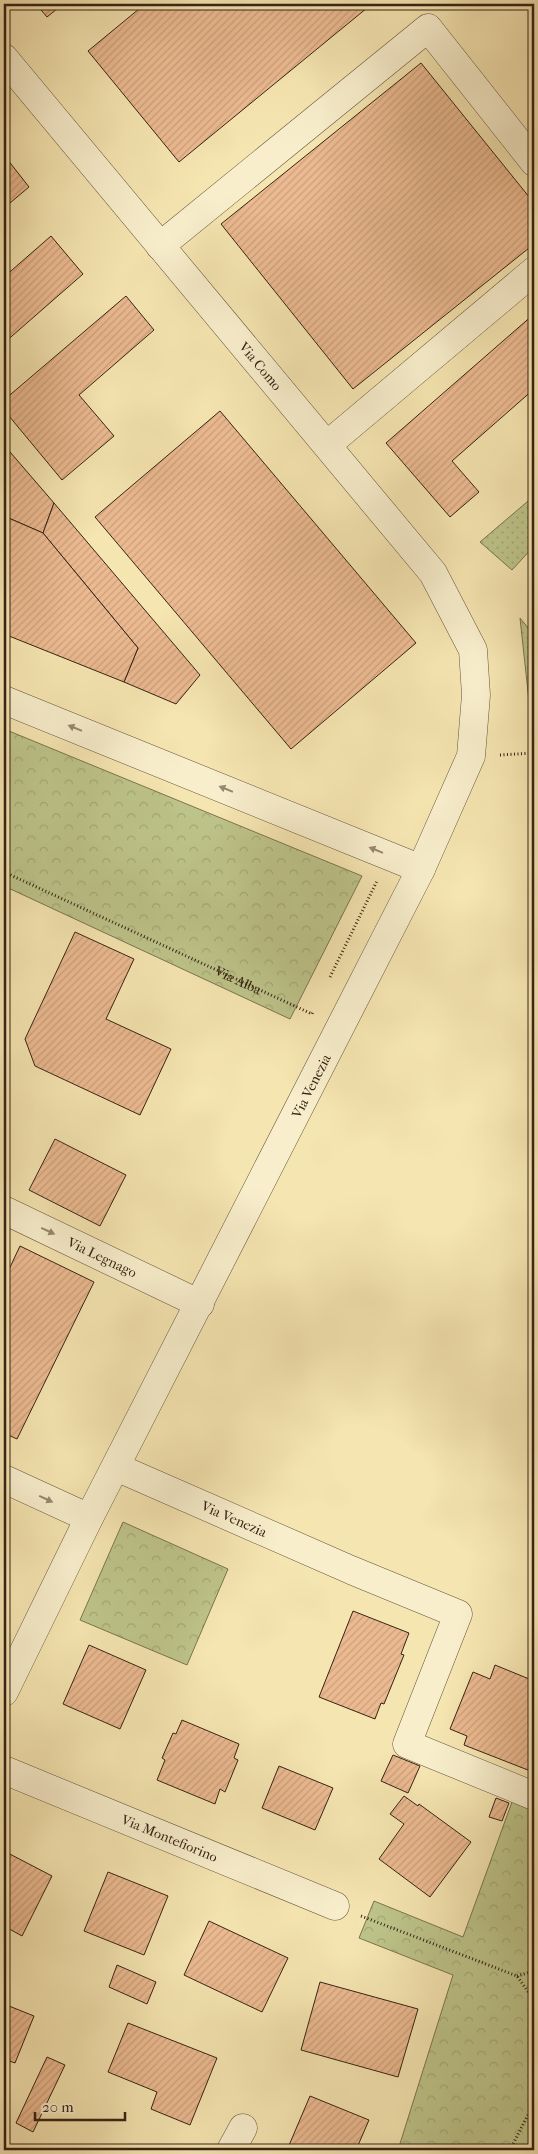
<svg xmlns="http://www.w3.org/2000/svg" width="538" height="2154" font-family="'IM FELL French Canon',serif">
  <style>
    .grass { fill: url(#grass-dots); stroke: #7a744f }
    .forest { fill: url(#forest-crowns); stroke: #7a744f }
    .building { fill: url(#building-hatch); stroke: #362314 }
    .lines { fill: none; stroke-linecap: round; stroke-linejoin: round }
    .minor-casing { stroke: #66543b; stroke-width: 29 }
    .path { stroke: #362314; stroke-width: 3; stroke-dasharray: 1 2.5; stroke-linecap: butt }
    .minor { stroke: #f8eecc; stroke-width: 28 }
    .oneway { fill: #978870 }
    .labels { text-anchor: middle; stroke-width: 5; stroke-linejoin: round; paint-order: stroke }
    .street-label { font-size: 14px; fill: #362314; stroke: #f8eecc }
  </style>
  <defs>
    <pattern id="grass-dots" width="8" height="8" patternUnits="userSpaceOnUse" patternTransform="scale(1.25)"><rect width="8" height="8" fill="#bdc48a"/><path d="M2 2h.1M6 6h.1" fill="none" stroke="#a3a876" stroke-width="1.8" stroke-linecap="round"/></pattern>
    <pattern id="forest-crowns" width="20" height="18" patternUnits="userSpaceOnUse" patternTransform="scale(1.25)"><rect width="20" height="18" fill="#bdc48a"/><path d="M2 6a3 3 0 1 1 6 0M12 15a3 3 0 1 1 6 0" fill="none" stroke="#a3a876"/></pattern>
    <pattern id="building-hatch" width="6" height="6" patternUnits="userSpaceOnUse" patternTransform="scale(1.25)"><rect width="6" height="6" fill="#ecba91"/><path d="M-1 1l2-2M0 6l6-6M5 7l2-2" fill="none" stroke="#cba07c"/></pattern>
  </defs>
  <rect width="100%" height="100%" fill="#f5e5b1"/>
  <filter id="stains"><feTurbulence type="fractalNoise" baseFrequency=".004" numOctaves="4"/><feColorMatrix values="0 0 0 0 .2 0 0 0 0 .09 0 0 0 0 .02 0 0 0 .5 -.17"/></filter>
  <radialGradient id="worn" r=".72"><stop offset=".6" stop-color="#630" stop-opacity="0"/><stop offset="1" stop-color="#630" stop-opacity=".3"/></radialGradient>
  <!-- grass -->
  <g class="grass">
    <polygon points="534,496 534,546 512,570 480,542"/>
    <polygon points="520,618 534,635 534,739 533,738"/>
  </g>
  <!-- forest -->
  <g class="forest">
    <polygon points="4,729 362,876 290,1019 4,886"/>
    <polygon points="123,1522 228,1569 187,1665 80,1620"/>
    <polygon points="512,1802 534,1811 534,2150 398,2150 453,1975 359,1938 374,1901 463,1937"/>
  </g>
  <!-- building -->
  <g class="building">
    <polygon points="36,4 63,4 47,17"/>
    <polygon points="145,4 364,4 367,8 179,162 88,51"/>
    <polygon points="421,63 534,203 534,244 353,389 221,224"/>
    <polygon points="4,155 29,187 4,208"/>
    <polygon points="51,236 83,274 4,343 4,277"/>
    <polygon points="126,296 154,330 79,395 114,436 62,480 4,410 4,400"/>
    <polygon points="534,314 534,389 452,461 479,492 450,517 386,443"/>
    <polygon points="220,411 416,643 291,749 95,517"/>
    <polygon points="4,445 54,503 43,533 4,516"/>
    <polygon points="54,503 200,675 176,704 124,682 138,648 43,533"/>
    <polygon points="4,516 43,533 138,648 124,682 4,634"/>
    <polygon points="75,932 134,959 106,1019 171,1049 140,1115 35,1066 25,1039"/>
    <polygon points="55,1139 126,1175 100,1226 29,1190"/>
    <polygon points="20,1246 94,1282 17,1439 4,1433 4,1280"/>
    <polygon points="353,1611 409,1633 401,1654 404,1655 384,1704 381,1703 375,1719 319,1697"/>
    <polygon points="89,1645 146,1670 120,1729 63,1704"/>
    <polygon points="495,1665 534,1681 533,1772 464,1745 467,1736 450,1729 473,1672 490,1679"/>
    <polygon points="182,1720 239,1744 234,1758 238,1760 225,1792 220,1789 215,1804 157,1780 165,1760 162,1758 173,1733 176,1734"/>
    <polygon points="393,1755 420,1766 408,1793 381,1781"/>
    <polygon points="279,1766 333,1788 315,1830 262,1808"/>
    <polygon points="404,1796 418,1806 419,1804 471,1842 430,1897 379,1859 404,1824 390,1814"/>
    <polygon points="496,1798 509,1803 502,1821 489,1817"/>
    <polygon points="4,1851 52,1876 22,1936 4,1926"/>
    <polygon points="108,1872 168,1896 144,1955 84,1931"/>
    <polygon points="209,1921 288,1958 262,2012 184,1975"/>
    <polygon points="117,1965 156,1982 147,2004 109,1987"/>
    <polygon points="320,1982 418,2009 398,2077 301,2050"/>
    <polygon points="4,2004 34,2016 15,2063 4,2059"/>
    <polygon points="128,2023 217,2058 190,2125 151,2109 157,2092 108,2072"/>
    <polygon points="47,2057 65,2065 33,2132 16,2123"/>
    <polygon points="310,2096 369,2120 356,2150 287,2150"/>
  </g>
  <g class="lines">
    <!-- minor casing -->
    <g class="minor-casing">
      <g id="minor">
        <path id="s2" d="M4,58L433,573L473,650L476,695L471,756L421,869L89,1518L4,1692"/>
        <polyline points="160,246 428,28 534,162"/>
        <polyline points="327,445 534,271"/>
        <polyline points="4,700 421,869"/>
        <path id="s3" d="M4,1210L200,1304"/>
        <path id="s4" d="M116,1467L351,1570L458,1614L407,1744L534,1796"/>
        <polyline points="4,1479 89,1518"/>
        <path id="s5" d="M4,1770L335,1906"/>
        <polyline points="231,2150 243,2128"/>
      </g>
    </g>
    <!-- path -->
    <g class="path">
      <polyline points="500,755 534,753"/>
      <path id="s1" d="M4,872L312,1014L313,1011"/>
      <polyline points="330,977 377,881"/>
      <polyline points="361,1916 517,1976 534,2000"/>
      <polyline points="517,1976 534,1971"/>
      <polyline points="510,2150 534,2103"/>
    </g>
    <!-- minor -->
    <use href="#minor" class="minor"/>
  </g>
  <!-- one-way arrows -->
  <defs><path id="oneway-solid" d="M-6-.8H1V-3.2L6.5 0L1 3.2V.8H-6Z" transform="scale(1.25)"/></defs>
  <g class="oneway">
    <use href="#oneway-solid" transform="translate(75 728) rotate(-158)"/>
    <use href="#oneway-solid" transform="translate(226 789) rotate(-158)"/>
    <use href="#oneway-solid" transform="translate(376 850) rotate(-158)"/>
    <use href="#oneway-solid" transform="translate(48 1231) rotate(25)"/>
    <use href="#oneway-solid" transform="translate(46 1499) rotate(25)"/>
  </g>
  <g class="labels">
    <!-- street labels -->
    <g class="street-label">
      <text dy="5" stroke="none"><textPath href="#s2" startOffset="401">Via Como</textPath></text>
      <text dy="5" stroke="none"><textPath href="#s1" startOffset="258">Via Alba</textPath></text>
      <text transform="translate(311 1086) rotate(-63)" y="5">Via Venezia</text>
      <text dy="5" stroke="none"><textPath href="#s3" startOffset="109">Via Legnago</textPath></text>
      <text dy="5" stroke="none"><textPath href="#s4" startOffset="129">Via Venezia</textPath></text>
      <text dy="5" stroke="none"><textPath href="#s5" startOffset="179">Via Montefiorino</textPath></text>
    </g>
  </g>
  <!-- margin -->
  <rect width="538" height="2154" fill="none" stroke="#f5e5b1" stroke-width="20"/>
  <rect x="5" y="5" width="528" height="2144" fill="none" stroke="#362314" stroke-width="2.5"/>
  <rect x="10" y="10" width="518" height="2134" fill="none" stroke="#362314"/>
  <!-- scale -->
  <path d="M35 2112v8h90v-8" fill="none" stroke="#362314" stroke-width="2.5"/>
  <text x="42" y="2112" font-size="15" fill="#362314" stroke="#f8eecc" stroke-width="4" paint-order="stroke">20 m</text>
  <rect width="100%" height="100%" filter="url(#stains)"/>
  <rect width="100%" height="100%" fill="url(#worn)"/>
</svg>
